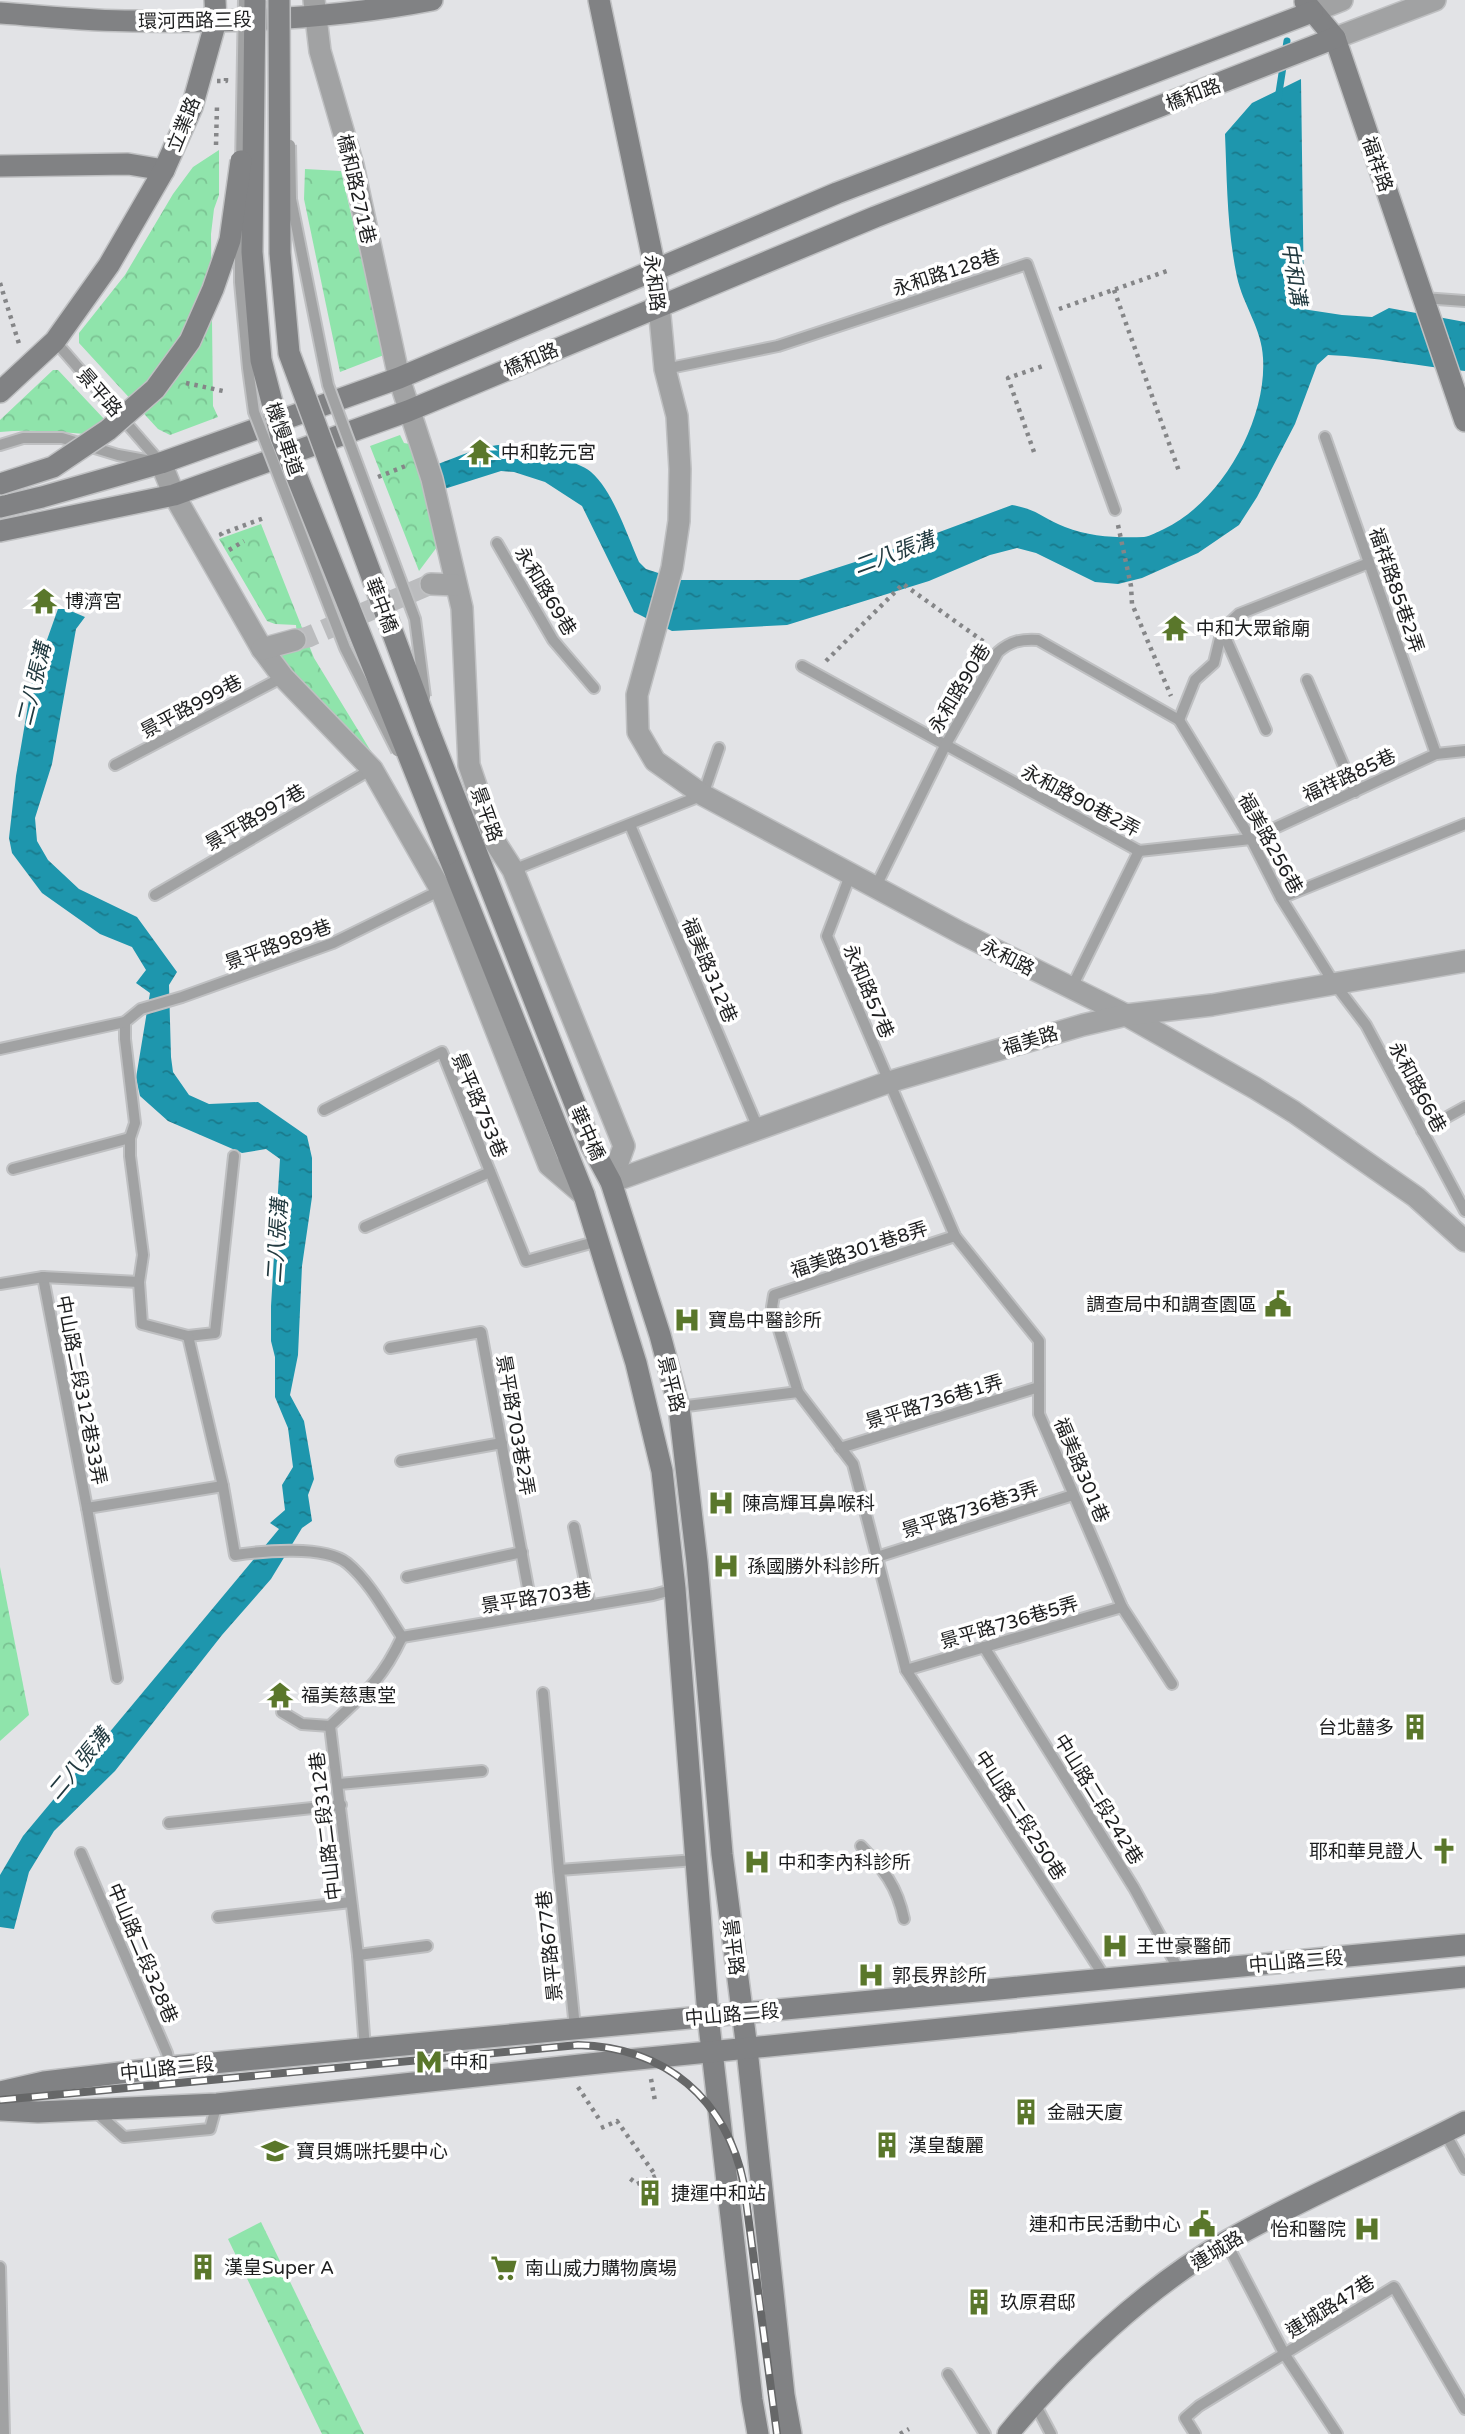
<svg xmlns="http://www.w3.org/2000/svg" width="1465" height="2434" font-family="'Varela Round','Noto Sans TC',sans-serif">
  <style>
    .forest { fill: url(#forest-crowns) }
    .water { fill: url(#water-ripples) }
    .lines { fill: none; stroke-linecap: round; stroke-linejoin: round }
    .stream { stroke: #1e96ad; stroke-width: 7 }
    .street-tunnel { stroke: #bbbcbe; stroke-width: 21; stroke-dasharray: 21 10; stroke-linecap: butt }
    .lane-casing { stroke: #bfc0c2; stroke-width: 14 }
    .street-casing { stroke: #bfc0c2; stroke-width: 24 }
    .secondary-casing { stroke: #bfc0c2; stroke-width: 24 }
    .path { stroke: #858688; stroke-width: 4.5; stroke-dasharray: 3.5 5; stroke-linecap: butt }
    .lane { stroke: #a1a2a3; stroke-width: 10 }
    .street { stroke: #a1a2a3; stroke-width: 21 }
    .secondary { stroke: #818284; stroke-width: 21 }
    .rail-casing { stroke: #666768; stroke-width: 8 }
    .rail { stroke: #fff; stroke-width: 5; stroke-dasharray: 16; stroke-linecap: butt }
    .lane-bridge-casing { stroke: #bfc0c2; stroke-width: 14; stroke-linecap: butt }
    .secondary-bridge-casing { stroke: #bfc0c2; stroke-width: 24; stroke-linecap: butt }
    .path-bridge { stroke: #858688; stroke-width: 4.5; stroke-dasharray: 3.5 5; stroke-linecap: butt }
    .lane-bridge { stroke: #a1a2a3; stroke-width: 10 }
    .secondary-bridge { stroke: #818284; stroke-width: 21 }
    .labels { text-anchor: middle; stroke-width: 7; stroke-linejoin: round; paint-order: stroke }
    .street-label { font-size: 19px; fill: #1d1e1f; stroke: #fff }
    .poi-label { font-size: 19px; fill: #1d1e1f; stroke: #fff; text-anchor: start }
    .water-label { font-size: 21px; font-style: italic; fill: #223a40; stroke: #fff }
  </style>
  <defs>
    <pattern id="forest-crowns" width="20" height="18" patternUnits="userSpaceOnUse" patternTransform="scale(1.75)"><rect width="20" height="18" fill="#8fe4ab"/><path d="M2 6a3 3 0 1 1 6 0M12 15a3 3 0 1 1 6 0" fill="none" stroke="#7bc393"/></pattern>
    <pattern id="water-ripples" width="26" height="14" patternUnits="userSpaceOnUse" patternTransform="scale(1.75)"><rect width="26" height="14" fill="#1e96ad"/><path d="M2 4q2-2 4 0t4 0M15 11q2-2 4 0t4 0" fill="none" stroke="#1a7a8c"/></pattern>
  </defs>
  <rect width="100%" height="100%" fill="#e2e3e6"/>
  <!-- forest -->
  <g class="forest">
    <polygon points="219,150 219,195 214,209 211,234 213,406 218,417 170,435 158,429 79,343 79,333 125,275 173,194 193,167"/>
    <polygon points="305,169 341,171 384,355 340,372 304,199"/>
    <path d="M53,370H58L120,436C80,435 40,428 0,432V420Z"/>
    <polygon points="400,435 404,443 410,444 426,491 440,543 419,571 370,446"/>
    <polygon points="261,524 314,658 383,771 282,662 282,648 298,649 296,625 275,624 267,621 219,539"/>
    <polygon points="0,1567 29,1715 0,1741"/>
    <polygon points="261,2222 364,2434 322,2434 228,2239"/>
  </g>
  <!-- water -->
  <g class="water">
    <path d="M1301,79L1304,302L1309,310L1342,315L1372,317L1389,308L1465,322V371C1419,366 1374,357 1328,355L1317,365L1295,424L1257,497L1239,525L1198,553L1142,578L1118,584L1095,582L1036,553L1017,548L990,555L929,581L787,625L672,631L634,612L582,506L545,482L514,472L501,471L441,490L433,466C486,446 507,433 562,458C571,462 584,466 591,472C613,491 627,535 639,562L646,569L680,580H799L883,553L1012,505C1037,509 1044,519 1065,527C1090,537 1118,538 1144,537C1151,536 1157,532 1164,529C1221,502 1267,421 1263,358C1262,329 1243,305 1237,277C1227,230 1227,181 1225,134L1252,103Z"/>
    <polygon points="59,606 85,617 76,629 52,764 35,818 37,841 48,860 79,889 137,917 177,972 169,985 171,1057 173,1072 189,1095 209,1104 258,1102 307,1136 312,1158 312,1197 302,1266 298,1355 290,1395 304,1421 314,1479 308,1495 312,1521 302,1528 271,1579 222,1635 115,1771 54,1831 29,1872 14,1929 0,1927 0,1875 23,1836 279,1529 270,1523 285,1510 282,1485 293,1467 288,1428 275,1397 275,1357 271,1341 271,1306 280,1159 266,1149 242,1153 168,1121 140,1096 136,1078 150,993 136,983 146,970 132,947 100,934 42,893 12,853 9,838 16,776 32,682"/>
  </g>
  <g class="lines">
    <!-- stream -->
    <polyline class="stream" points="1278,99 1287,41"/>
    <!-- street-tunnel -->
    <polyline class="street-tunnel" points="295,640 308,637 431,584"/>
    <!-- lane casing -->
    <g class="lane-casing">
      <g id="lane">
        <polyline points="1423,298 1465,301"/>
        <polyline points="55,341 161,463"/>
        <polyline points="665,369 778,346 1027,264 1115,510"/>
        <polyline points="1325,437 1436,754"/>
        <polyline points="0,445 23,438 62,438 118,455 151,461"/>
        <polyline points="497,543 553,640 594,688"/>
        <polyline points="1222,630 1266,730"/>
        <polyline points="802,666 1139,851 1251,839 1436,754 1465,751"/>
        <polyline points="1307,680 1355,792"/>
        <polyline points="1179,720 1195,680 1214,663 1222,630 1239,614 1369,563"/>
        <polyline points="115,765 283,677"/>
        <polyline points="630,825 758,1128"/>
        <polyline points="513,870 703,795 719,748"/>
        <polyline points="851,873 827,936 955,1236 1039,1341 1039,1414 1122,1607 1172,1684"/>
        <path d="M876,886L945,746L998,652C1011,641 1021,639 1038,640L1179,720L1251,839L1281,898L1334,983L1366,1025L1465,1211"/>
        <polyline points="155,895 372,769"/>
        <polyline points="1281,898 1465,824"/>
        <polyline points="1071,989 1139,851"/>
        <polyline points="125,1022 125,1039 135,1123 130,1138 130,1156 143,1255 139,1282 142,1324 188,1336 215,1333 234,1156"/>
        <polyline points="0,1049 125,1022 141,1009 182,997 333,943 441,890"/>
        <polyline points="324,1110 442,1052 526,1261 598,1241"/>
        <polyline points="1422,1131 1465,1107"/>
        <polyline points="13,1169 130,1138"/>
        <polyline points="365,1227 490,1172"/>
        <polyline points="43,1277 87,1508 223,1486"/>
        <polyline points="0,1284 43,1277 139,1282"/>
        <path d="M188,1336L223,1486L235,1555C262,1551 325,1545 347,1563C370,1582 386,1613 402,1637"/>
        <polyline points="390,1348 481,1332 533,1615"/>
        <polyline points="798,1392 772,1307 774,1295 955,1236"/>
        <polyline points="679,1407 798,1392 853,1464 906,1670 1106,1979"/>
        <polyline points="840,1448 1039,1387"/>
        <polyline points="401,1461 502,1443"/>
        <polyline points="87,1508 117,1678"/>
        <polyline points="574,1527 590,1605"/>
        <polyline points="877,1557 1073,1495"/>
        <polyline points="407,1577 522,1552"/>
        <polyline points="402,1637 653,1595 675,1589"/>
        <polyline points="984,1647 1134,1888 1180,1972"/>
        <polyline points="906,1670 1122,1607"/>
        <polyline points="543,1693 559,1870"/>
        <polyline points="282,1712 302,1724 330,1726"/>
        <polyline points="339,1784 482,1771"/>
        <polyline points="169,1823 341,1805"/>
        <path d="M861,1846C884,1870 897,1886 904,1919"/>
        <polyline points="81,1853 167,2053 170,2067"/>
        <polyline points="218,1917 351,1902"/>
        <polyline points="358,1955 427,1946"/>
        <polyline points="910,1973 913,1997"/>
        <polyline points="575,2028 559,1870 696,1860"/>
        <path d="M365,2049L358,1955L330,1726C364,1694 382,1680 402,1637"/>
        <polyline points="95,2111 124,2137 210,2129 217,2104"/>
        <polyline points="1445,2133 1465,2169"/>
        <polyline points="1226,2242 1285,2355 1337,2434"/>
        <polyline points="0,2267 4,2434"/>
        <polyline points="948,2374 985,2434"/>
        <polyline points="1034,2402 1051,2434"/>
        <polyline points="1195,2434 1185,2418 1199,2406 1394,2287 1465,2409"/>
      </g>
    </g>
    <!-- street casing -->
    <g class="street-casing">
      <g id="street">
        <polyline points="314,0 320,51 353,165 399,378 432,479 462,608 469,765 495,842 513,870 624,1146 611,1182"/>
        <polyline points="1312,12 1342,0"/>
        <polyline points="1335,38 1435,0"/>
        <polyline points="659,306 665,369 677,416 680,469 679,521 672,568 637,695 638,732 655,761 703,795 961,933 1126,1015 1255,1088 1294,1112 1416,1197 1465,1241"/>
        <polyline points="161,463 174,495 262,649 283,677 372,769 441,890 549,1165 584,1195"/>
        <polyline points="431,584 456,585"/>
        <polyline points="262,649 295,640"/>
        <polyline points="611,1182 889,1082 1083,1025 1126,1015 1212,1005 1465,961"/>
      </g>
    </g>
    <!-- secondary casing -->
    <g class="secondary-casing">
      <g id="secondary">
        <polyline points="599,0 655,269 659,306"/>
        <polyline points="1305,2 1335,38 1465,421"/>
        <path d="M0,13C44,16 89,21 133,21C232,23 335,19 432,0"/>
        <polyline points="0,166 128,164 164,170"/>
        <polyline points="0,392 55,341 109,265 164,170 192,107 216,21 215,0"/>
        <polyline points="0,507 42,497 161,463 399,378 837,193 1312,12"/>
        <polyline points="0,531 174,495 408,411 875,217 1335,38"/>
        <polyline points="429,731 591,1145 611,1182 660,1335 679,1407 697,1562 722,1854 747,2049 784,2395 791,2434"/>
        <polyline points="448,854 584,1195 636,1363 662,1471 675,1589 708,2016 752,2400 758,2434"/>
        <polyline points="0,2092 44,2082 170,2067 1465,1945"/>
        <polyline points="0,2110 38,2112 217,2104 608,2062 1465,1977"/>
        <path d="M1008,2434C1066,2363 1147,2287 1227,2241C1304,2197 1386,2163 1465,2122"/>
      </g>
    </g>
    <!-- path -->
    <g class="path">
      <polyline points="216,145 217,106"/>
      <polyline points="0,283 20,347"/>
      <polyline points="1114,290 1180,474"/>
      <polyline points="1059,309 1167,271"/>
      <polyline points="186,383 223,391"/>
      <polyline points="1034,452 1008,378 1046,365"/>
      <polyline points="378,477 408,465"/>
      <polyline points="1118,525 1131,586 1132,604 1171,696"/>
      <polyline points="222,536 221,534 264,518"/>
      <polyline points="229,550 244,541"/>
      <polyline points="826,661 903,584 987,644"/>
      <polyline points="651,2079 655,2101"/>
      <polyline points="578,2087 601,2122"/>
      <polyline points="601,2128 617,2121 656,2176 637,2184 627,2176"/>
      <polyline points="900,2434 909,2429"/>
    </g>
    <!-- lane -->
    <use href="#lane" class="lane"/>
    <!-- street -->
    <use href="#street" class="street"/>
    <!-- secondary -->
    <use href="#secondary" class="secondary"/>
    <!-- rail casing -->
    <g class="rail-casing">
      <path id="rail" d="M0,2100L578,2045C665,2047 727,2099 744,2185L777,2434"/>
    </g>
    <!-- rail -->
    <use href="#rail" class="rail"/>
    <!-- lane-bridge casing -->
    <g class="lane-bridge-casing">
      <g id="lane-bridge">
        <polyline points="290,145 291,199 328,385 415,619 425,697"/>
        <polyline points="241,165 244,0"/>
        <polyline points="240,230 240,282 248,368 254,412 345,648 397,751"/>
      </g>
    </g>
    <!-- secondary-bridge casing -->
    <g class="secondary-bridge-casing">
      <g id="secondary-bridge">
        <polyline points="255,0 252,252 261,360 281,437 448,854"/>
        <polyline points="279,0 280,253 289,353 429,731"/>
        <polyline points="0,484 53,467 108,430 155,389 190,341 213,289 230,240 241,161"/>
      </g>
    </g>
    <!-- path-bridge -->
    <polyline class="path-bridge" points="217,81 226,81 226,78"/>
    <!-- lane-bridge -->
    <use href="#lane-bridge" class="lane-bridge"/>
    <!-- secondary-bridge -->
    <use href="#secondary-bridge" class="secondary-bridge"/>
  </g>
  <!-- icons -->
  <defs>
    <g id="temple-bare" transform="scale(2.1)"><path d="M0-6L5-2H3V0L6.5 2.5H4V6H1.5V3h-3V6H-4V2.5H-6.5L-3 0V-2H-5Z" fill="#5a772b" stroke="#fff" stroke-width="2.5" paint-order="stroke"/></g>
    <g id="civic-bare" transform="scale(2.1)"><path d="M-.6-6.5H3V-4.5H.6V-3L4-1V1h2V6H-6V1h2V-1L-.6-3ZM-1.2 2.5V6h2.4V2.5Z" fill="#5a772b" stroke="#fff" stroke-width="2.5" paint-order="stroke"/></g>
    <g id="hospital-bare" transform="scale(2.1)"><path d="M-5-5h3v3.5h4V-5h3V5h-3V1.5h-4V5h-3Z" fill="#5a772b" stroke="#fff" stroke-width="2.5" paint-order="stroke"/></g>
    <g id="building-bare" transform="scale(2.1)"><path d="M-4-6H4V6H1V3H-1V6H-4ZM-2.5-4.3h1.7v1.8h-1.7ZM.8-4.3h1.7v1.8H.8ZM-2.5-1h1.7V.8h-1.7ZM.8-1h1.7V.8H.8Z" fill="#5a772b" stroke="#fff" stroke-width="2.5" paint-order="stroke"/></g>
    <g id="church-bare" transform="scale(2.1)"><path d="M-1.2-6h2.4v3.5h3.3v2.4h-3.3V6h-2.4V-.1h-3.3v-2.4h3.3Z" fill="#5a772b" stroke="#fff" stroke-width="2.5" paint-order="stroke"/></g>
    <g id="metro-bare" transform="scale(2.1)"><path d="M-5.5 5V-5H-3L0 0L3-5H5.5V5H3V-.5L0 4L-3-.5V5Z" fill="#5a772b" stroke="#fff" stroke-width="2.5" paint-order="stroke"/></g>
    <g id="school-bare" transform="scale(2.1)"><path d="M0-5L7-2L0 1L-7-2ZM-4 1L0 2.5L4 1V4Q0 6-4 4Z" fill="#5a772b" stroke="#fff" stroke-width="2.5" paint-order="stroke"/></g>
    <g id="supermarket-bare" transform="scale(2.1)"><path d="M-6-5.5h2.5l.6 2H6L4.5 2H-2.5L-4.4-4H-6ZM-1.5 3.2a1.3 1.3 0 1 0 .1 0ZM3 3.2a1.3 1.3 0 1 0 .1 0Z" fill="#5a772b" stroke="#fff" stroke-width="2.5" paint-order="stroke"/></g>
  </defs>
  <g fill-rule="evenodd">
    <use href="#temple-bare" x="480" y="452"/>
    <use href="#temple-bare" x="44" y="601"/>
    <use href="#temple-bare" x="1175" y="628"/>
    <use href="#civic-bare" x="1278" y="1304"/>
    <use href="#hospital-bare" x="687" y="1320"/>
    <use href="#hospital-bare" x="721" y="1503"/>
    <use href="#hospital-bare" x="726" y="1566"/>
    <use href="#temple-bare" x="280" y="1695"/>
    <use href="#building-bare" x="1415" y="1727"/>
    <use href="#church-bare" x="1444" y="1851"/>
    <use href="#hospital-bare" x="757" y="1862"/>
    <use href="#hospital-bare" x="1115" y="1946"/>
    <use href="#hospital-bare" x="871" y="1975"/>
    <use href="#metro-bare" x="429" y="2062"/>
    <use href="#building-bare" x="1026" y="2112"/>
    <use href="#building-bare" x="887" y="2145"/>
    <use href="#school-bare" x="275" y="2151"/>
    <use href="#building-bare" x="650" y="2193"/>
    <use href="#civic-bare" x="1202" y="2224"/>
    <use href="#hospital-bare" x="1367" y="2229"/>
    <use href="#building-bare" x="203" y="2267"/>
    <use href="#supermarket-bare" x="504" y="2268"/>
    <use href="#building-bare" x="979" y="2302"/>
  </g>
  <g class="labels">
    <!-- street labels -->
    <g class="street-label">
      <text transform="translate(195 20) rotate(-1)" y="7">環河西路三段</text>
      <text transform="translate(1193 94) rotate(-21)" y="7">橋和路</text>
      <text transform="translate(183 124) rotate(-68)" y="7">立業路</text>
      <text transform="translate(1378 164) rotate(71)" y="7">福祥路</text>
      <text transform="translate(357 189) rotate(77)" y="7">橋和路271巷</text>
      <text transform="translate(946 272) rotate(-18)" y="7">永和路128巷</text>
      <text transform="translate(655 283) rotate(83)" y="7">永和路</text>
      <text transform="translate(531 359) rotate(-23)" y="7">橋和路</text>
      <text transform="translate(100 392) rotate(49)" y="7">景平路</text>
      <text transform="translate(285 439) rotate(71)" y="7">機慢車道</text>
      <text transform="translate(1397 590) rotate(71)" y="7">福祥路85巷2弄</text>
      <text transform="translate(546 591) rotate(59)" y="7">永和路69巷</text>
      <text transform="translate(382 605) rotate(69)" y="7">華中橋</text>
      <text transform="translate(959 688) rotate(-59)" y="7">永和路90巷</text>
      <text transform="translate(191 706) rotate(-28)" y="7">景平路999巷</text>
      <text transform="translate(1349 775) rotate(-25)" y="7">福祥路85巷</text>
      <text transform="translate(1081 800) rotate(28)" y="7">永和路90巷2弄</text>
      <text transform="translate(487 814) rotate(70)" y="7">景平路</text>
      <text transform="translate(255 817) rotate(-30)" y="7">景平路997巷</text>
      <text transform="translate(1271 843) rotate(61)" y="7">福美路256巷</text>
      <text transform="translate(278 944) rotate(-20)" y="7">景平路989巷</text>
      <text transform="translate(1008 957) rotate(27)" y="7">永和路</text>
      <text transform="translate(710 970) rotate(67)" y="7">福美路312巷</text>
      <text transform="translate(869 991) rotate(67)" y="7">永和路57巷</text>
      <text transform="translate(1030 1040) rotate(-17)" y="7">福美路</text>
      <text transform="translate(1418 1087) rotate(62)" y="7">永和路66巷</text>
      <text transform="translate(480 1105) rotate(67)" y="7">景平路753巷</text>
      <text transform="translate(588 1133) rotate(66)" y="7">華中橋</text>
      <text transform="translate(859 1249) rotate(-18)" y="7">福美路301巷8弄</text>
      <text transform="translate(672 1384) rotate(76)" y="7">景平路</text>
      <text transform="translate(82 1390) rotate(79)" y="7">中山路二段312巷33弄</text>
      <text transform="translate(934 1401) rotate(-17)" y="7">景平路736巷1弄</text>
      <text transform="translate(516 1425) rotate(80)" y="7">景平路703巷2弄</text>
      <text transform="translate(1082 1470) rotate(67)" y="7">福美路301巷</text>
      <text transform="translate(970 1509) rotate(-18)" y="7">景平路736巷3弄</text>
      <text transform="translate(536 1597) rotate(-9)" y="7">景平路703巷</text>
      <text transform="translate(1009 1622) rotate(-16)" y="7">景平路736巷5弄</text>
      <text transform="translate(1099 1799) rotate(58)" y="7">中山路二段242巷</text>
      <text transform="translate(1021 1815) rotate(57)" y="7">中山路二段250巷</text>
      <text transform="translate(325 1826) rotate(-97)" y="7">中山路二段312巷</text>
      <text transform="translate(549 1946) rotate(-96)" y="7">景平路677巷</text>
      <text transform="translate(734 1947) rotate(83)" y="7">景平路</text>
      <text transform="translate(143 1953) rotate(67)" y="7">中山路二段328巷</text>
      <text transform="translate(1296 1961) rotate(-5)" y="7">中山路二段</text>
      <text transform="translate(732 2014) rotate(-5)" y="7">中山路二段</text>
      <text transform="translate(167 2068) rotate(-6)" y="7">中山路二段</text>
      <text transform="translate(1217 2250) rotate(-32)" y="7">連城路</text>
      <text transform="translate(1330 2306) rotate(-32)" y="7">連城路47巷</text>
    </g>
    <!-- poi labels -->
    <g class="poi-label">
      <text x="501" y="459">中和乾元宮</text>
      <text x="65" y="608">博濟宮</text>
      <text x="1196" y="635">中和大眾爺廟</text>
      <text x="1257" y="1311" text-anchor="end">調查局中和調查園區</text>
      <text x="708" y="1327">寶島中醫診所</text>
      <text x="742" y="1510">陳高輝耳鼻喉科</text>
      <text x="747" y="1573">孫國勝外科診所</text>
      <text x="301" y="1702">福美慈惠堂</text>
      <text x="1394" y="1734" text-anchor="end">台北囍多</text>
      <text x="1423" y="1858" text-anchor="end">耶和華見證人</text>
      <text x="778" y="1869">中和李內科診所</text>
      <text x="1136" y="1953">王世豪醫師</text>
      <text x="892" y="1982">郭長界診所</text>
      <text x="450" y="2069">中和</text>
      <text x="1047" y="2119">金融天廈</text>
      <text x="908" y="2152">漢皇馥麗</text>
      <text x="296" y="2158">寶貝媽咪托嬰中心</text>
      <text x="671" y="2200">捷運中和站</text>
      <text x="1181" y="2231" text-anchor="end">連和市民活動中心</text>
      <text x="1346" y="2236" text-anchor="end">怡和醫院</text>
      <text x="224" y="2274">漢皇Super A</text>
      <text x="525" y="2275">南山威力購物廣場</text>
      <text x="1000" y="2309">玖原君邸</text>
    </g>
    <!-- water labels -->
    <g class="water-label">
      <text transform="translate(1294 274) rotate(81)" y="7">中和溝</text>
      <text transform="translate(894 553) rotate(-20)" y="7">二八張溝</text>
      <text transform="translate(34 684) rotate(-76)" y="7">二八張溝</text>
      <text transform="translate(277 1241) rotate(-86)" y="7">二八張溝</text>
      <text transform="translate(79 1764) rotate(-50)" y="7">二八張溝</text>
    </g>
  </g>
</svg>
